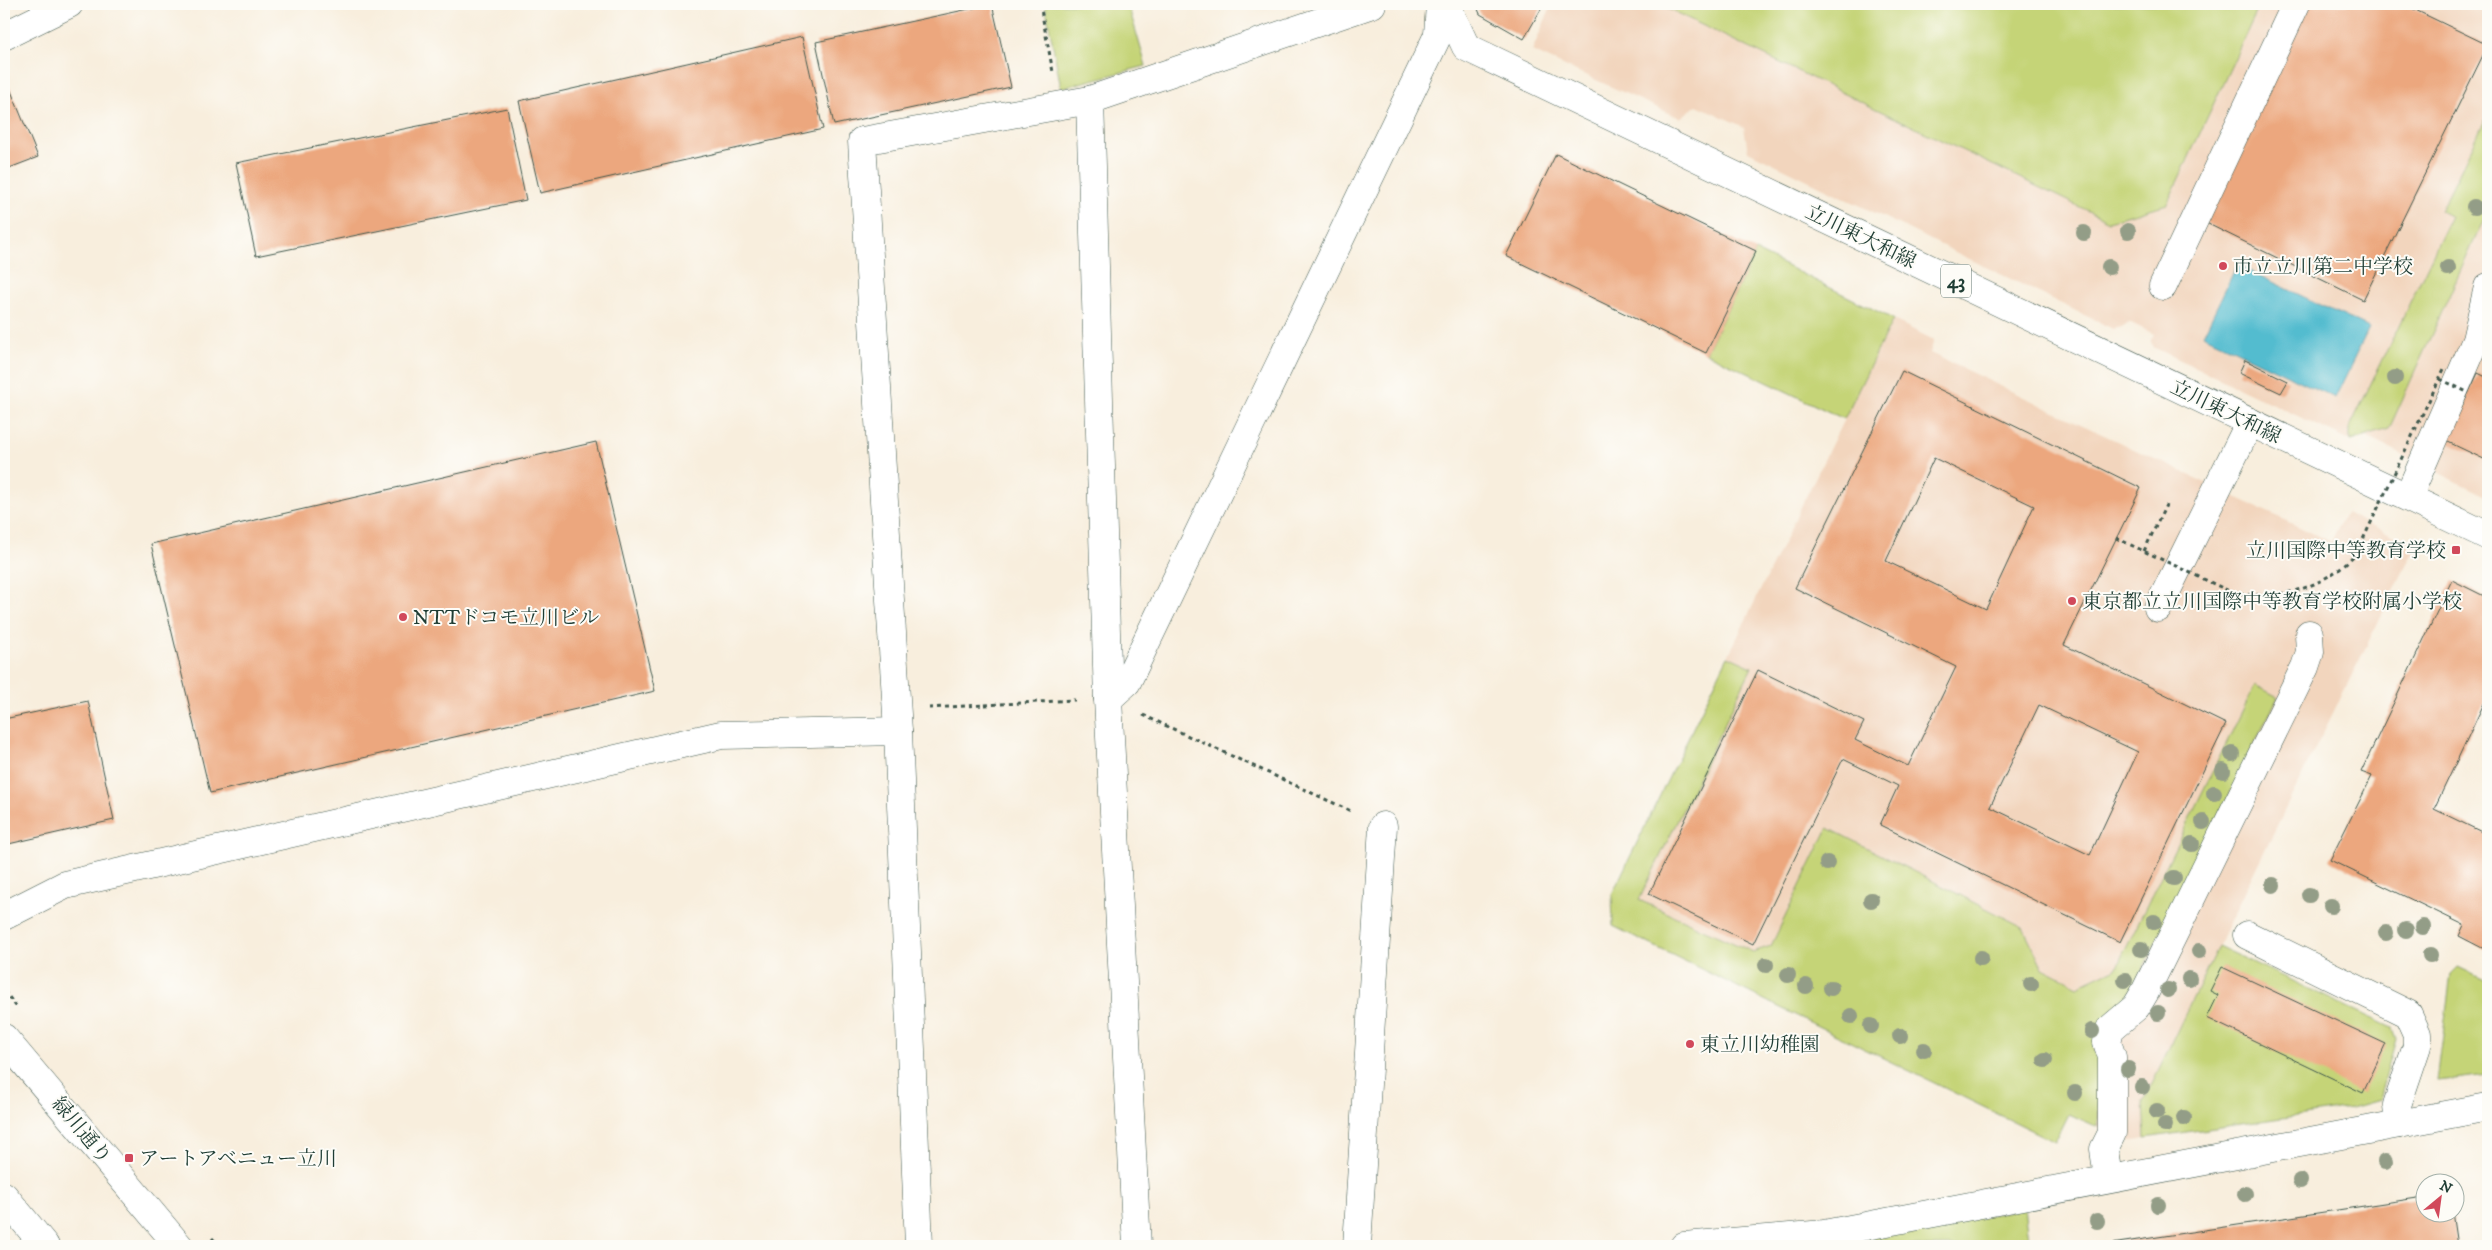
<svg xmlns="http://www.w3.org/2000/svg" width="2492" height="1250" font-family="'IM FELL DW Pica','Noto Serif JP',serif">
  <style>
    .built { fill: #f2d5bd }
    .green { fill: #c5d477; stroke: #728856 }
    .water { fill: #52bccf; stroke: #387c82 }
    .building { fill: #eca77e; fill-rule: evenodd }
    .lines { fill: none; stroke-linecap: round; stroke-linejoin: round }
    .minor-casing { stroke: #40584d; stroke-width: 29 }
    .major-casing { stroke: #40584d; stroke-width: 29 }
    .path { stroke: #40584d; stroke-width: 3; stroke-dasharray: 4 4; stroke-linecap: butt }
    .minor { stroke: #fff; stroke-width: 28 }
    .major { stroke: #fff; stroke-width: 28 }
    .path-bridge { stroke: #40584d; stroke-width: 3; stroke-dasharray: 4 4; stroke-linecap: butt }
    .tree { fill: #939d87 }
    .poi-dot { fill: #d1495b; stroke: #fdfcf7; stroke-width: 2 }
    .labels { text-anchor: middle; stroke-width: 4; stroke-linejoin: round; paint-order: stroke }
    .shield { fill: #fdfcf7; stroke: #62766e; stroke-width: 1 }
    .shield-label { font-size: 19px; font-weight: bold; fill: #1f3d34 }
    .street-label { font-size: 20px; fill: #1f3d34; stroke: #fdfcf7 }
    .poi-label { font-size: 20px; fill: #1f3d34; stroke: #fdfcf7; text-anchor: start }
  </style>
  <rect width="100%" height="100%" fill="#fdfcf7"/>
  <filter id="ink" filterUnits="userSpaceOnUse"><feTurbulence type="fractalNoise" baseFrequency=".02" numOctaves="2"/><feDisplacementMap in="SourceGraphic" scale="10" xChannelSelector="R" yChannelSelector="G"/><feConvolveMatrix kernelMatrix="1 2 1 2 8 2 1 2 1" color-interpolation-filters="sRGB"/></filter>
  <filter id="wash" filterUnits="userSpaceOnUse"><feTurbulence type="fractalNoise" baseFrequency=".0096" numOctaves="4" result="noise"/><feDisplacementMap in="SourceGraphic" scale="20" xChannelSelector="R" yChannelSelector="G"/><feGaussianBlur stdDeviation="1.12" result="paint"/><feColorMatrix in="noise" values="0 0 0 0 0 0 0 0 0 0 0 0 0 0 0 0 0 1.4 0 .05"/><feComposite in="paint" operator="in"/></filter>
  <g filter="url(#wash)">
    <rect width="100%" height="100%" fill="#f8eedd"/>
    <!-- built -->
    <g class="built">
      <polygon points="1552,4 2488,4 2488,497 2366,437 2350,441 2153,347 2150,342 2154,334 2129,322 2122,327 2113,329 1748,151 1744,127 1697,105 1680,118 1532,51"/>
      <polygon points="1556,154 1934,340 1930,353 2331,542 2345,513 2416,546 2247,886 2144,1102 2145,1138 2130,1141 2069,1114 2055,1142 1613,926 1612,894 1844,419 1506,256"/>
    </g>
    <!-- green -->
    <g class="green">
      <polygon points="1045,4 1128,4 1146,66 1061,88"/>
      <polygon points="1658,4 2260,4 2167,204 2109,221"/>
      <polygon points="2488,115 2488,210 2389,429 2350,441 2350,427 2451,217 2440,211"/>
      <polygon points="1756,251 1893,319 1844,419 1706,353"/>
      <polygon points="1728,656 1752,667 1639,900 1753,952 1771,946 1828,828 2023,927 2043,968 2078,986 2116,968 2255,685 2278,697 2142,970 2120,1010 2111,1010 2093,1047 2101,1064 2098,1127 2069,1114 2055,1142 1613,926 1612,894"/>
      <polygon points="2218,946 2392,1028 2396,1039 2379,1100 2351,1108 2145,1138 2143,1102"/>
      <polygon points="2458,967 2488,981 2488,1075 2437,1081 2451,974"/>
      <polygon points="2024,1208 2029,1246 1831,1246"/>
    </g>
    <!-- water -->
    <polygon class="water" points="2237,265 2369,328 2335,398 2203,335"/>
    <g id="blocks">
      <!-- building -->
      <g class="building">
        <polygon points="992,4 1011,87 834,125 816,42"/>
        <polygon points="1476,4 1544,4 1524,39 1480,14"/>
        <polygon points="2307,4 2403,4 2488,45 2363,300 2202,221"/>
        <polygon points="802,37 823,129 540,193 519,101"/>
        <polygon points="4,74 38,157 4,170"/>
        <polygon points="507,108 526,200 256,256 236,163"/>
        <polygon points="1556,154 1756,251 1706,353 1506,256"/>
        <polygon points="2245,360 2288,381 2281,393 2239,373"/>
        <path d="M1902,371L2141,488L2064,645L2226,724L2120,942L1880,825L1898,786L1843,759L1753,944L1649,894L1758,670L1864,722L1855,740L1908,766L1956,667L1795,588ZM1934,458L2034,506L1986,609L1886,561ZM2039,705L2138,752L2090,855L1990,807Z"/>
        <polygon points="2478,373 2488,378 2488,461 2446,441"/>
        <polygon points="596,442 655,691 210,793 151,544"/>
        <polygon points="2452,580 2488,598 2488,695 2434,809 2488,835 2488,951 2459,936 2464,925 2330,860 2372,776 2361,772"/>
        <polygon points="88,701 114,820 4,845 4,719"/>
        <polygon points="2222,967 2386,1044 2363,1093 2207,1018 2218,995 2210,991"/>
        <polygon points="2424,1197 2424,1212 2452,1212 2457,1246 2098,1246"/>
      </g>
    </g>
  </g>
  <g filter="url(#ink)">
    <use href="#blocks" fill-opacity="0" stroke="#40584d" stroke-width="1"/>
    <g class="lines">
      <!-- minor casing -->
      <g class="minor-casing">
        <g id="minor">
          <polyline points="4,36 69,4"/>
          <polyline points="1090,100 1108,699 1137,1246"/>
          <polyline points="2163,286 2296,4"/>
          <polyline points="2408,497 2476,340 2488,287"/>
          <polyline points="2158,608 2250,422"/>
          <polyline points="1108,699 1127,682 1438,35 1440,4"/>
          <polyline points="4,916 65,885 721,735 898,731"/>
          <polyline points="2247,935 2408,1014 2417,1034 2417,1046 2397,1105 2399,1124"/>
          <polyline points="4,1038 179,1246"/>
          <polyline points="2108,1179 2104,1149 2112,1133 2112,1057 2107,1042 2110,1029 2136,1007 2145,992 2305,667 2310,652 2309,634"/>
          <polyline points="4,1196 45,1246"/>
          <polyline points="919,1246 898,731 862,141 1090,100 1372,4"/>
          <polyline points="1357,1246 1383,826"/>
          <polyline points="1684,1246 1824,1234 2488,1107"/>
        </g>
      </g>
      <!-- major casing -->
      <g class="major-casing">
        <polyline id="major" points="1446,4 1466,47 2488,536"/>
      </g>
      <!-- path -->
      <g class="path">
        <polyline points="1040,4 1053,72"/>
        <polyline points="2144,551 2166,505"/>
        <polyline points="929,708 1075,700"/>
        <polyline points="1143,715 1353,812"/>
        <polyline points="4,991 16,1006"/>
        <polyline points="212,1238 219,1246"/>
      </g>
      <!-- minor -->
      <use href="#minor" class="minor"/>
      <!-- major -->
      <use href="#major" class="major"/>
      <!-- path-bridge -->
      <g class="path-bridge">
        <polyline points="2440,379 2469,393"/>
        <path d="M2116,538L2229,591C2276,603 2324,589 2357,552L2444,369"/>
      </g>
    </g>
    <!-- trees -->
    <g class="tree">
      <circle cx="2474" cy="207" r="8"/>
      <circle cx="2128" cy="231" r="8"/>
      <circle cx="2084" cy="233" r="8"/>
      <circle cx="2109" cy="267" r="8"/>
      <circle cx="2448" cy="268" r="8"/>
      <circle cx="2395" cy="378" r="8"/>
      <circle cx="2232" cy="754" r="8"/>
      <circle cx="2223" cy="771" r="8"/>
      <circle cx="2214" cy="793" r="8"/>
      <circle cx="2203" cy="822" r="8"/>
      <circle cx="2192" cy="844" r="8"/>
      <circle cx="1827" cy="863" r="8"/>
      <circle cx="2174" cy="878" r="8"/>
      <circle cx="2273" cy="885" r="8"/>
      <circle cx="2309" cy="895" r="8"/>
      <circle cx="1871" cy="900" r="8"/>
      <circle cx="2331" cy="906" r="8"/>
      <circle cx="2154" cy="922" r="8"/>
      <circle cx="2423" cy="927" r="8"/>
      <circle cx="2406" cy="930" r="8"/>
      <circle cx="2386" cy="933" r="8"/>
      <circle cx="2141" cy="949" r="8"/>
      <circle cx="2199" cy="951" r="8"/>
      <circle cx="2430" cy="955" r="8"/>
      <circle cx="1981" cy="958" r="8"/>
      <circle cx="1766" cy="965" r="8"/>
      <circle cx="1788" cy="975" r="8"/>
      <circle cx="2189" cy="979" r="8"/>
      <circle cx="2125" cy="980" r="8"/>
      <circle cx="2031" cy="984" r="8"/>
      <circle cx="1806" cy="986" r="8"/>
      <circle cx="1831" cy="988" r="8"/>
      <circle cx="2168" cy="990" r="8"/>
      <circle cx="2158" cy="1013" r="8"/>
      <circle cx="1851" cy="1016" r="8"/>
      <circle cx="1871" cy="1026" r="8"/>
      <circle cx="2092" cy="1031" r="8"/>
      <circle cx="1900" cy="1036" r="8"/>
      <circle cx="1924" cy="1050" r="8"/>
      <circle cx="2045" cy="1060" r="8"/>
      <circle cx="2128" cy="1069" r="8"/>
      <circle cx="2142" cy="1087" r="8"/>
      <circle cx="2075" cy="1093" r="8"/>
      <circle cx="2157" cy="1111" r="8"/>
      <circle cx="2184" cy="1118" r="8"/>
      <circle cx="2165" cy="1125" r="8"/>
      <circle cx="2385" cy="1162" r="8"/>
      <circle cx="2300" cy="1181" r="8"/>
      <circle cx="2245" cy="1194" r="8"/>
      <circle cx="2158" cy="1205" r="8"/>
      <circle cx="2097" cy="1221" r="8"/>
    </g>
  </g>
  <!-- markers -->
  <g class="poi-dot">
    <circle cx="2223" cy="266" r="5"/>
    <rect x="2451" y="545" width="10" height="10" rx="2.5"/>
    <circle cx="2072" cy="601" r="5"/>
    <circle cx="403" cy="617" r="5"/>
    <circle cx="1690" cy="1044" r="5"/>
    <rect x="124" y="1153" width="10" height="10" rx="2.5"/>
  </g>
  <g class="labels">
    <!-- shield labels -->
    <rect class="shield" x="1941" y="264.5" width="30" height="33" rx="4"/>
    <g class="shield-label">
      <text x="1956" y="288">43</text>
    </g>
    <!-- street labels -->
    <g class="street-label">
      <text transform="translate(1861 236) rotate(26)" y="7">立川東大和線</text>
      <text transform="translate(2226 411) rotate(26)" y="7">立川東大和線</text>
      <text transform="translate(82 1130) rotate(50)" y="7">緑川通り</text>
    </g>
    <!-- poi labels -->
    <g class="poi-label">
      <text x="2233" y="273">市立立川第二中学校</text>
      <text x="2446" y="557" text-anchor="end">立川国際中等教育学校</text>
      <text x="2082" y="608">東京都立立川国際中等教育学校附属小学校</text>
      <text x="413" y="624">NTTドコモ立川ビル</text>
      <text x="1700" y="1051">東立川幼稚園</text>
      <text x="139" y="1165">アートアベニュー立川</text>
    </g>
  </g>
  <!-- margin -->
  <rect width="2492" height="1250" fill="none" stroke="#fdfcf7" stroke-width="20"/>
  <!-- north arrow -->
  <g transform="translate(2440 1198) rotate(29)"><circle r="24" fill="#fdfcf7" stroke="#a4b0a9"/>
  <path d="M0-4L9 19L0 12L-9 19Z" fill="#d1495b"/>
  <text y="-8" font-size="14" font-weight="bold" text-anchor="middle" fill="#1f3d34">N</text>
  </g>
</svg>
